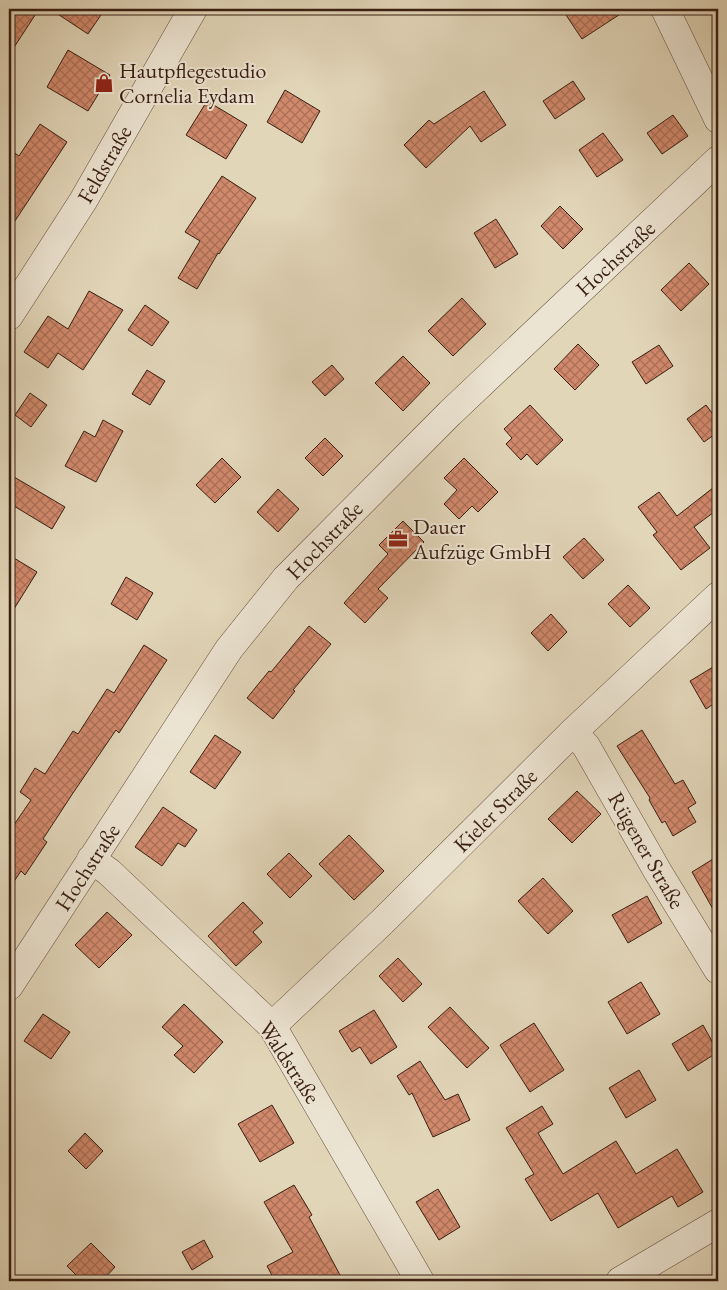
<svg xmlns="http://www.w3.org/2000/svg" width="727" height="1290" font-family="'EB Garamond',serif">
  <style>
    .building { fill: url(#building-cross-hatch); stroke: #391f12 }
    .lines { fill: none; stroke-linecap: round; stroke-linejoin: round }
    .minor-casing { stroke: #634d3c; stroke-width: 29 }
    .minor { stroke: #ece4d2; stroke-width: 28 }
    .labels { text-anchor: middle; stroke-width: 4; stroke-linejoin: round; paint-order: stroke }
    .poi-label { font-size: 22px; fill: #391f12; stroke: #ece4d2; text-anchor: start }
    .street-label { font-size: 22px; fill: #391f12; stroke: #ece4d2 }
  </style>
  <defs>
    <pattern id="building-cross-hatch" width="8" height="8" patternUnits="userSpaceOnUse" patternTransform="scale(1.25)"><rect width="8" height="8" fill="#d1896b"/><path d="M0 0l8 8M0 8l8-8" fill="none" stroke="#ab6f57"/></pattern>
  </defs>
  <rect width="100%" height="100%" fill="#e2d6b9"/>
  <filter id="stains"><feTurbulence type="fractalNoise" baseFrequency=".004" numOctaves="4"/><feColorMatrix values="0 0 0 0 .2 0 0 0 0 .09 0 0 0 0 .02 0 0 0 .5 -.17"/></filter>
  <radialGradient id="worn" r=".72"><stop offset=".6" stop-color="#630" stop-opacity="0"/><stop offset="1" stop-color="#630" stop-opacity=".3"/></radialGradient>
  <!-- building -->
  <g class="building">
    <polygon points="9,9 39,9 9,55"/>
    <polygon points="50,9 105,9 88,34"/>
    <polygon points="562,9 628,9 582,39"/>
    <polygon points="68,50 110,75 88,111 47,87"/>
    <polygon points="573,81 585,99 555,119 543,101"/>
    <polygon points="285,90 320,111 302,143 267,122"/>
    <polygon points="484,91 506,125 481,142 470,126 426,168 404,145 429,120 434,124"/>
    <polygon points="207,101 247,125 226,159 186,135"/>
    <polygon points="673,115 688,136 662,154 647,133"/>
    <polygon points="40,124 67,142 9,230 9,149 19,156"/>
    <polygon points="603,133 623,160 597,177 579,150"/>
    <polygon points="222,176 256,198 219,254 218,253 197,289 178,278 200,241 185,232"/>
    <polygon points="560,206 583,229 563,249 541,226"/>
    <polygon points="496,219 518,254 495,268 474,233"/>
    <polygon points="689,263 709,284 681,311 661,290"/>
    <polygon points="89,291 123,310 83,370 58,353 48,368 24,352 48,316 68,329"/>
    <polygon points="462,298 486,324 453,356 428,331"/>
    <polygon points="145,305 169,322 152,346 128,330"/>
    <polygon points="578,344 599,365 575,390 554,369"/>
    <polygon points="659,345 673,366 646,384 632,362"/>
    <polygon points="403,356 430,383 403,411 375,383"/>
    <polygon points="332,365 344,379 325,396 312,382"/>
    <polygon points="147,370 165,381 150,405 132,394"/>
    <polygon points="30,393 47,405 31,427 15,415"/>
    <polygon points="530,405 563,440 537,465 527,454 521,460 506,444 512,438 504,429"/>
    <polygon points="706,405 718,421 718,432 704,442 687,419"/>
    <polygon points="103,420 123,431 96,482 65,466 84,431 95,437"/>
    <polygon points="325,438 343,456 323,476 305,458"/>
    <polygon points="222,458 241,477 215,503 196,485"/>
    <polygon points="464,458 498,492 478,512 472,506 459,519 444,504 457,490 444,478"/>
    <polygon points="9,474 65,507 52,529 9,503"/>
    <polygon points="718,484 718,509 694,527 710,548 681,570 653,535 657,532 638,507 659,492 677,516"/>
    <polygon points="278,489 299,509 278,532 257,512"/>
    <polygon points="403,521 424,542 378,589 388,598 365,623 344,603 388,554 379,545"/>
    <polygon points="584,538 604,560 583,579 563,557"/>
    <polygon points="9,555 37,572 9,617"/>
    <polygon points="126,577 153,593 137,620 111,604"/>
    <polygon points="628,585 650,608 630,627 608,604"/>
    <polygon points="551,614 567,632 548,651 531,633"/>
    <polygon points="309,626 331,644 293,690 295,691 273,719 247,698 269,671 271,672"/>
    <polygon points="144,645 167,660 119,733 116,730 73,793 43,839 47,842 25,875 21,871 9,889 9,832 31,800 20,792 35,768 45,774 73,731 78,734 107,689 114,693"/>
    <polygon points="718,664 718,701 706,709 690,681"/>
    <polygon points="642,730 675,784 683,780 696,803 688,808 696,822 673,836 665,821 662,823 649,800 650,798 617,746"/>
    <polygon points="215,735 241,752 215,789 190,772"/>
    <polygon points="577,791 601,814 572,843 548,819"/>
    <polygon points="163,807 197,830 185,847 178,843 162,866 135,847"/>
    <polygon points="349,835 384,871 354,900 319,864"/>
    <polygon points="289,853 312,876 290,898 267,874"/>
    <polygon points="718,856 718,918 692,872"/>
    <polygon points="543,878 573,911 548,934 518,901"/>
    <polygon points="647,896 662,923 628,943 612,915"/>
    <polygon points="243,902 263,923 253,932 262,942 236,966 208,936"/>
    <polygon points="107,912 132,935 99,968 75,945"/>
    <polygon points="398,958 422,984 403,1002 379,976"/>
    <polygon points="641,982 660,1014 627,1034 608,1002"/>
    <polygon points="184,1004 223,1042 194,1073 174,1055 183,1046 162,1027"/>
    <polygon points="450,1007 489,1048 467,1068 428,1027"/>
    <polygon points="374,1010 397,1047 371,1064 360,1047 352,1052 339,1031"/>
    <polygon points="43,1014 70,1032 51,1059 24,1041"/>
    <polygon points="534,1023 564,1070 530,1092 500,1045"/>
    <polygon points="703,1025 718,1052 688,1071 672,1044"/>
    <polygon points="420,1061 445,1100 458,1094 470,1120 433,1137 412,1093 409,1095 397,1076"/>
    <polygon points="639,1070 656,1100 626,1118 609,1088"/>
    <polygon points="272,1105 294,1143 260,1162 238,1124"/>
    <polygon points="542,1106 553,1124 538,1133 563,1174 616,1141 636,1174 677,1149 703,1192 678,1207 672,1196 618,1228 598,1193 551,1221 525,1179 534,1174 506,1128"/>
    <polygon points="85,1133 103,1151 86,1169 68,1151"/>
    <polygon points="294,1185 312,1215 309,1217 340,1275 328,1281 275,1281 267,1266 293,1252 264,1202"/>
    <polygon points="438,1189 460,1227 439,1240 416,1202"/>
    <polygon points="204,1240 213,1257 192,1270 182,1252"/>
    <polygon points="91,1243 115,1267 102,1281 82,1281 67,1266"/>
  </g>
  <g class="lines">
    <!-- minor casing -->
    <g class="minor-casing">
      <g id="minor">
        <polyline points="665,9 718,119"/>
        <polyline points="9,316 83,201 193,9"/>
        <polyline points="573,732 586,746 658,872 718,970"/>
        <polyline points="91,859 109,872 272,1026 420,1281"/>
        <polyline points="9,986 229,649 286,578 450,413 718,160"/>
        <polyline points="272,1026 382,922 573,732 718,596"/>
        <polyline points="620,1281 718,1223"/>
      </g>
    </g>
    <!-- minor -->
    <use href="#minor" class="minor"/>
  </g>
  <!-- icons -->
  <defs>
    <g id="shop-bare" transform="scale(1.5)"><path d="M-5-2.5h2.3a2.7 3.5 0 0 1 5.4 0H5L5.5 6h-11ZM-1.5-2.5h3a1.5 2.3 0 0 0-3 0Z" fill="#8f2418" stroke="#ece4d2" stroke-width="2.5" paint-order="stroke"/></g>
    <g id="office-bare" transform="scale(1.5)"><path d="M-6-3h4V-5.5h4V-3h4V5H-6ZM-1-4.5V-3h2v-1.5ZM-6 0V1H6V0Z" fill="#8f2418" stroke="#ece4d2" stroke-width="2.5" paint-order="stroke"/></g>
  </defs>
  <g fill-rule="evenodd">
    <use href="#shop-bare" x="104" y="83"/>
    <use href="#office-bare" x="398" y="539"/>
  </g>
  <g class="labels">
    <!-- poi labels -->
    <g class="poi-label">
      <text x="119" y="78">Hautpflegestudio<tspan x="119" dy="25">Cornelia Eydam</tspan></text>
      <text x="413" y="534">Dauer<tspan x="413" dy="25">Aufzüge GmbH</tspan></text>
    </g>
    <!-- street labels -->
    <g class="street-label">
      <text transform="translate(104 164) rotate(-60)" y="8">Feldstraße</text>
      <text transform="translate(615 258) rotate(-43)" y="8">Hochstraße</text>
      <text transform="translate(324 540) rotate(-46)" y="8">Hochstraße</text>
      <text transform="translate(495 810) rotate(-45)" y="8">Kieler Straße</text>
      <text transform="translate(647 850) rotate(60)" y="8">Rügener Straße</text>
      <text transform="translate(87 867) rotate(-57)" y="8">Hochstraße</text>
      <text transform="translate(290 1062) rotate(57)" y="8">Waldstraße</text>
    </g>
  </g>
  <!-- margin -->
  <rect width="727" height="1290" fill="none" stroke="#e2d6b9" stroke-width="30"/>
  <rect x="10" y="10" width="707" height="1270" fill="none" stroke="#391f12" stroke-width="2.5"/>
  <rect x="15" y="15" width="697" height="1260" fill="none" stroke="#391f12"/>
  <rect width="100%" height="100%" filter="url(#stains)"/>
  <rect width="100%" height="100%" fill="url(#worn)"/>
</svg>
